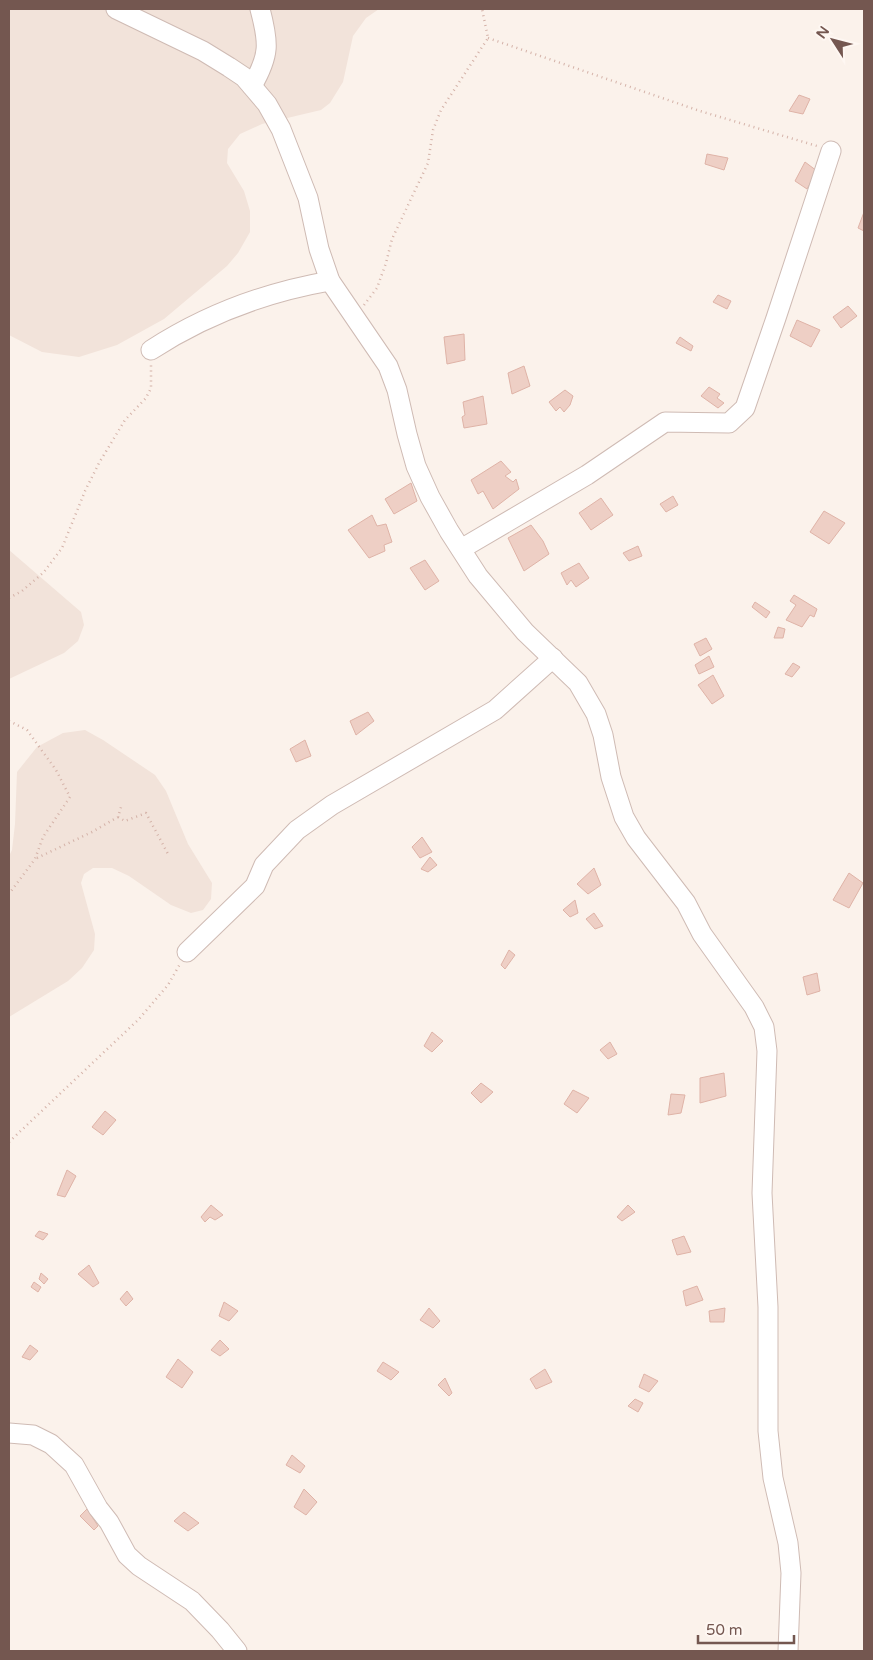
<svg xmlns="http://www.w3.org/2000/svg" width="873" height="1660" font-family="'Varela Round',sans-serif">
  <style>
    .residential { fill: #f2e3da }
    .building { fill: #eecfc5; stroke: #dfb3a7 }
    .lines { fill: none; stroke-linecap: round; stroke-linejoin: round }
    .minor-casing { stroke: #cfbbb4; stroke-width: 21 }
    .path { stroke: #d4b2a8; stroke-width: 2.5; stroke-dasharray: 1 4; stroke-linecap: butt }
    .minor { stroke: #fff; stroke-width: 19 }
  </style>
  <rect width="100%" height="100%" fill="#fbf2eb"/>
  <!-- residential -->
  <g class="residential">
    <polygon points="9,9 379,9 366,18 353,36 343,82 330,103 321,110 262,124 240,134 228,149 227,163 244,191 250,211 250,232 238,253 227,266 164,319 117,345 79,357 42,352 9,335"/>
    <polygon points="9,550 81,612 84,625 78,641 64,653 9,679"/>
    <polygon points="85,730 103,740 155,775 166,791 188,844 212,883 211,899 203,910 191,913 171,905 129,876 112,868 93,868 84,874 81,883 95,934 94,950 82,968 68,981 9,1017 9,856 12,850 15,824 17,772 37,747 63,733"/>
  </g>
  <!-- building -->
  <g class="building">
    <polygon points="799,95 810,99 803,114 789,111"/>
    <polygon points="707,154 728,158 724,170 705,164"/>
    <polygon points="805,162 817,171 807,189 795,181"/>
    <polygon points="864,212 864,231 858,228"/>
    <polygon points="718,295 731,301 727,309 713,302"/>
    <polygon points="848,306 857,316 841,328 833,317"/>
    <polygon points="797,320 820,330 811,347 790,336"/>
    <polygon points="464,334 465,360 447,364 444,337"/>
    <polygon points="680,337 693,346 691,351 676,343"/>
    <polygon points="524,366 530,386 512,394 508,373"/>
    <polygon points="709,387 720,394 717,398 724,403 718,408 701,396"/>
    <polygon points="565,390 573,396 570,405 564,412 560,407 556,411 549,402"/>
    <polygon points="483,396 487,424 464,428 462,417 465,415 463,402"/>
    <polygon points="501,461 511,472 505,476 513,482 516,479 519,489 493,509 483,491 478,494 471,480"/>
    <polygon points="411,483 417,501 394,514 385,499"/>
    <polygon points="673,496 678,505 666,512 660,504"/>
    <polygon points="601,498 613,515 591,530 579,513"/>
    <polygon points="824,511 845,523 829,544 810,532"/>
    <polygon points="372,515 377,526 386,524 392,542 384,545 385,551 369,558 348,530"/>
    <polygon points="531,525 543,541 549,554 524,571 508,538"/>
    <polygon points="638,546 642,556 629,561 623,553"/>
    <polygon points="425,560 439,581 425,590 410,568"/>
    <polygon points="579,563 589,578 576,587 571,580 567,585 561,573"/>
    <polygon points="794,595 817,609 814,617 810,615 802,627 786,620 796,605 790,601"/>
    <polygon points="755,602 770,612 766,618 752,607"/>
    <polygon points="778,627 785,629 783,638 774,638"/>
    <polygon points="706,638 712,649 700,656 694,644"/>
    <polygon points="709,656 714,667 699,674 695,665"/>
    <polygon points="793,663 800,667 792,677 785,674"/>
    <polygon points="713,675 724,696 712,704 698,685"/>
    <polygon points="368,712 374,721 356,735 350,721"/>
    <polygon points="305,740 311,756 296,762 290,749"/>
    <polygon points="422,837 432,852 420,858 412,847"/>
    <polygon points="430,857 437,865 428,872 421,869"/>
    <polygon points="594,868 601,885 588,894 577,884"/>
    <polygon points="849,873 863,883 849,908 833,900"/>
    <polygon points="575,900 578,913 570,917 563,910"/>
    <polygon points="594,913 603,926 595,929 586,919"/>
    <polygon points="509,950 515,955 505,969 501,965"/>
    <polygon points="817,973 820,991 807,995 803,977"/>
    <polygon points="432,1032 443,1041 432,1052 424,1046"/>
    <polygon points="610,1042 617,1054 608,1059 600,1050"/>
    <polygon points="724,1073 726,1096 700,1103 700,1078"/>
    <polygon points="481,1083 493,1092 481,1103 471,1093"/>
    <polygon points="573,1090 589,1098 577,1113 564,1104"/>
    <polygon points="671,1094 685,1095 681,1113 668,1115"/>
    <polygon points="105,1111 116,1120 103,1135 92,1127"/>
    <polygon points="67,1170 76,1176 65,1197 57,1195"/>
    <polygon points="211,1205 223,1215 215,1220 210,1217 205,1222 201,1217"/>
    <polygon points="628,1205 635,1212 622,1221 617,1217"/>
    <polygon points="39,1231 48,1234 43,1240 35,1236"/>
    <polygon points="684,1236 691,1252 677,1255 672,1240"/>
    <polygon points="89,1265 99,1283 93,1287 78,1274"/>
    <polygon points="41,1273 48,1279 44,1284 39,1279"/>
    <polygon points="34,1282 41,1287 38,1292 31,1287"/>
    <polygon points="697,1286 703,1300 686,1306 683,1291"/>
    <polygon points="127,1291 133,1299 126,1306 120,1299"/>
    <polygon points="224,1302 238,1311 229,1321 219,1316"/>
    <polygon points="429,1308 440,1321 433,1328 420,1320"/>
    <polygon points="725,1308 724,1322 710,1322 709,1311"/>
    <polygon points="220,1340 229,1349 220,1356 211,1350"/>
    <polygon points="30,1345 38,1351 30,1360 22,1357"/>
    <polygon points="178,1359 193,1372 182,1388 166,1377"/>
    <polygon points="383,1362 399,1372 391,1380 377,1371"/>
    <polygon points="545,1369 552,1382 536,1389 530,1379"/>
    <polygon points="644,1374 658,1381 649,1392 639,1387"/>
    <polygon points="445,1378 452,1393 449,1396 438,1385"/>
    <polygon points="635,1399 643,1403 638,1412 628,1406"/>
    <polygon points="292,1455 305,1466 300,1473 286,1465"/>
    <polygon points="304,1489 317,1502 306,1515 294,1507"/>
    <polygon points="87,1509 98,1526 94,1530 80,1516"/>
    <polygon points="184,1512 199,1523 188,1531 174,1521"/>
  </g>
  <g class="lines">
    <!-- minor casing -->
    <g class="minor-casing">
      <g id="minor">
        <polyline points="116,9 203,51 229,67 244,77 267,104 281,129 308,198 319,249 330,281 388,366 397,390 407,434 416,466 430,497 449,531 478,576 525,632 578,683 596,714 603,735 611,777 624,817 636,838 686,903 702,934 754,1007 764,1027 767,1051 762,1193 768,1307 768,1431 773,1478 788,1543 791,1573 788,1651"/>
        <path d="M252,86C270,55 269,43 260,9"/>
        <path d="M151,350C205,315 267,292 330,281"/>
        <polyline points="461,549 587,475 665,422 729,423 745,408 776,318 831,151"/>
        <polyline points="187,952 255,886 264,865 297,830 332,805 495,710 553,658"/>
        <polyline points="9,1433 33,1435 51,1444 74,1465 98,1508 109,1522 127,1555 139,1566 192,1601 220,1630 237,1651"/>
      </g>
    </g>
    <!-- path -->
    <g class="path">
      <polyline points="488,38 700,111 817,146"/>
      <polyline points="364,305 377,288 386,263 392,239 428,163 433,130 441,110 488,38 482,9"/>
      <polyline points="9,598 22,591 44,572 62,548 85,491 99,463 125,420 146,398 151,388 151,364"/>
      <polyline points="9,721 27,730 56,770 70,797 43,837 35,859 9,894"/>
      <polyline points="118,817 125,821 146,813 168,854"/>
      <polyline points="37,858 92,832 118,817 122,804"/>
      <polyline points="9,1142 139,1019 168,985 180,964"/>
    </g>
    <!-- minor -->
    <use href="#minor" class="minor"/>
  </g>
  <!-- border -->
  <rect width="873" height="1660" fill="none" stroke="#745750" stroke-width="20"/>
  <!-- north arrow -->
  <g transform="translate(833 40) rotate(306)" stroke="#fef7f2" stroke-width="4" paint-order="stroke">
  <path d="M0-4L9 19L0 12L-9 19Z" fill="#745750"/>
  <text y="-8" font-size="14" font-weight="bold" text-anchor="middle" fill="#745750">N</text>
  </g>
  <!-- scale -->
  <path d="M698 1635v8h96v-8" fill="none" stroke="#745750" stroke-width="2.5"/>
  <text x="706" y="1635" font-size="15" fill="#745750" stroke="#fef7f2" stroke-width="4" paint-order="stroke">50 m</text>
</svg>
